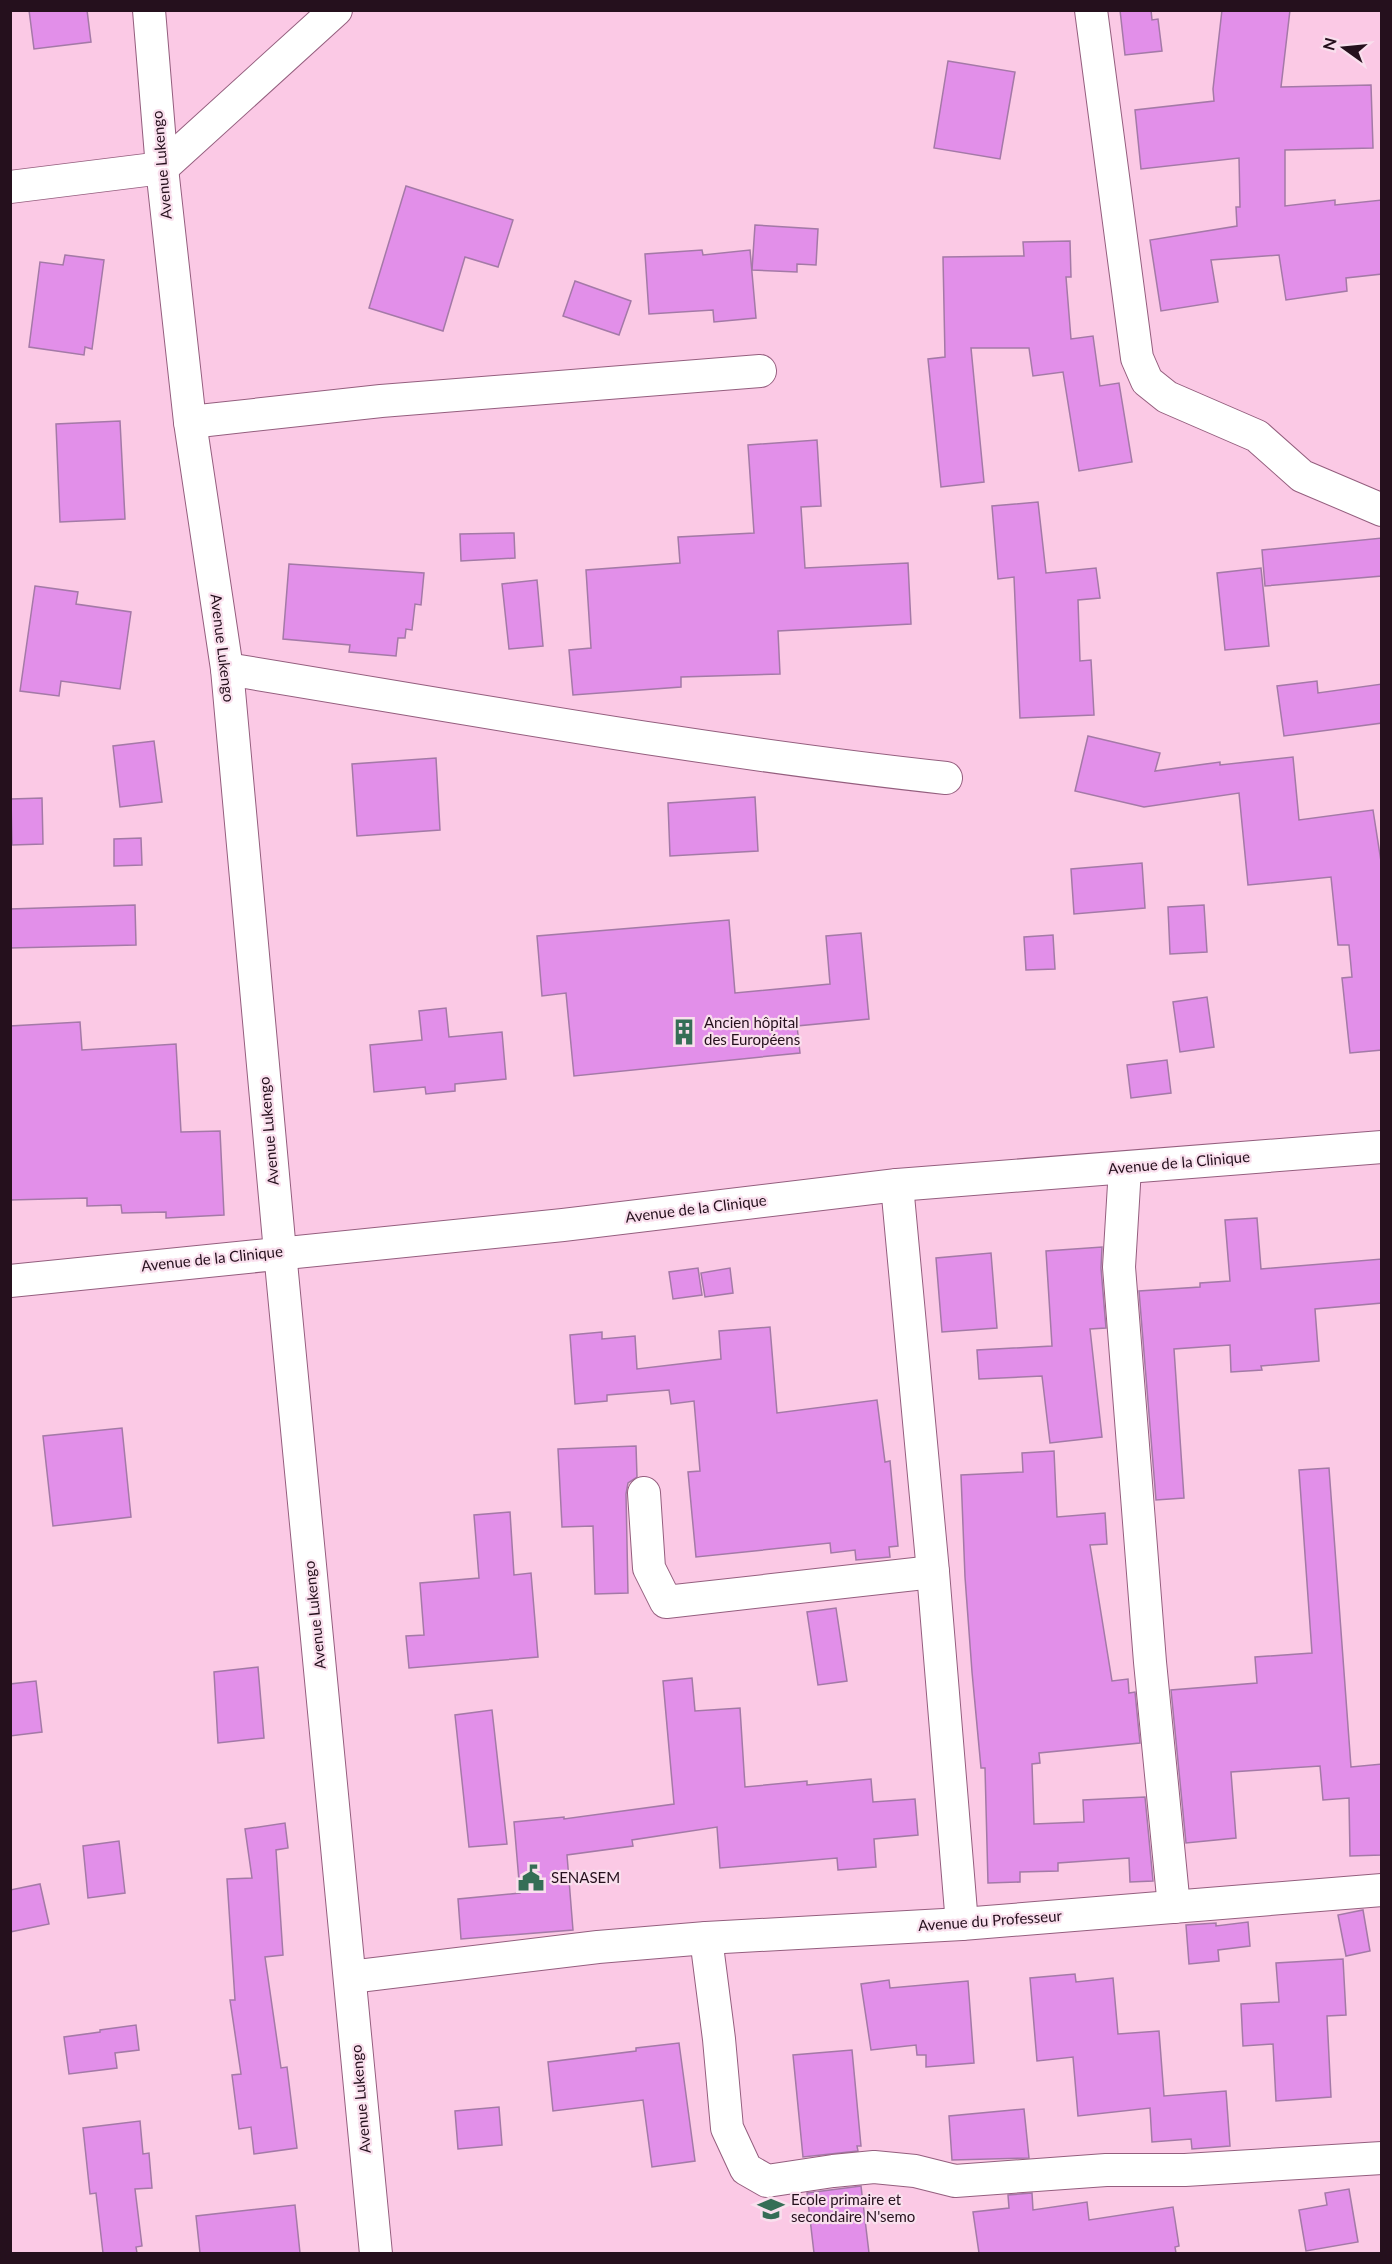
<svg xmlns="http://www.w3.org/2000/svg" width="1392" height="2264" font-family="Lato,sans-serif">
  <style>
    .building { fill: #e28fe9; stroke: #a479a7; stroke-width: 1.5 }
    .lines { fill: none; stroke-linecap: round; stroke-linejoin: round }
    .minor-casing { stroke: #945e7e; stroke-width: 34 }
    .minor { stroke: #fff; stroke-width: 32 }
    .labels { text-anchor: middle; stroke-width: 4.5; stroke-linejoin: round; paint-order: stroke }
    .street-label { font-size: 15px; fill: #25101d; stroke: #f9dfed }
    .poi-label { font-size: 15px; fill: #25101d; stroke: #f9dfed; text-anchor: start }
  </style>
  <rect width="100%" height="100%" fill="#fbc9e5"/>
  <!-- building -->
  <g class="building">
    <polygon points="29,10 87,10 91,42 34,49"/>
    <polygon points="1120,10 1151,10 1152,20 1158,19 1162,51 1125,55"/>
    <polygon points="1222,10 1290,10 1281,87 1371,85 1373,148 1285,150 1285,206 1335,200 1335,205 1382,200 1382,274 1346,278 1347,291 1286,300 1279,255 1211,260 1218,302 1161,311 1150,240 1237,226 1236,207 1240,207 1239,158 1141,169 1135,110 1214,101 1213,89"/>
    <polygon points="948,61 1015,72 1000,159 934,148"/>
    <polygon points="406,186 513,220 498,267 465,257 443,331 369,308"/>
    <polygon points="755,225 818,229 816,265 797,264 797,272 752,270"/>
    <polygon points="1070,241 1071,277 1066,277 1071,339 1093,336 1100,386 1119,383 1132,462 1079,471 1063,372 1033,376 1029,348 971,348 984,482 941,487 928,359 945,357 943,257 1024,256 1023,242"/>
    <polygon points="702,250 703,255 750,250 756,318 714,322 713,310 649,314 645,254"/>
    <polygon points="65,255 104,260 92,349 85,347 84,355 29,347 40,262 63,265"/>
    <polygon points="575,281 631,301 619,335 563,316"/>
    <polygon points="120,421 125,519 60,522 56,424"/>
    <polygon points="817,440 821,506 801,507 805,568 908,563 911,624 778,631 780,674 681,677 681,687 573,695 569,650 591,648 586,570 680,563 678,537 754,533 748,445"/>
    <polygon points="1038,502 1046,573 1096,568 1100,598 1078,600 1080,661 1091,660 1094,715 1020,718 1014,577 998,579 992,506"/>
    <polygon points="514,533 515,558 461,561 460,534"/>
    <polygon points="1382,538 1382,576 1265,586 1262,550"/>
    <polygon points="289,564 424,573 421,605 415,604 412,630 406,629 405,638 398,638 396,656 349,652 350,645 283,639"/>
    <polygon points="1261,568 1269,646 1225,650 1217,573"/>
    <polygon points="537,580 543,646 509,649 502,584"/>
    <polygon points="35,586 78,592 76,604 131,612 120,689 61,681 59,696 20,691"/>
    <polygon points="1317,681 1318,693 1382,684 1382,723 1284,736 1277,686"/>
    <polygon points="1088,736 1160,753 1155,771 1220,762 1220,765 1293,757 1299,820 1373,810 1382,868 1382,1050 1350,1053 1342,978 1352,977 1349,945 1338,945 1331,877 1248,885 1239,793 1144,807 1075,791"/>
    <polygon points="154,741 162,802 120,807 113,746"/>
    <polygon points="436,758 440,830 357,836 352,764"/>
    <polygon points="755,797 758,851 670,856 668,803"/>
    <polygon points="42,798 43,844 12,845 11,799"/>
    <polygon points="141,838 142,865 114,866 114,839"/>
    <polygon points="1142,863 1145,908 1074,914 1071,869"/>
    <polygon points="135,905 136,945 10,948 10,909"/>
    <polygon points="1204,905 1207,952 1170,954 1168,907"/>
    <polygon points="729,920 735,993 830,984 826,936 861,933 869,1019 797,1026 800,1053 574,1076 566,993 542,996 537,936"/>
    <polygon points="1053,935 1055,969 1026,970 1024,937"/>
    <polygon points="1207,997 1214,1047 1180,1052 1173,1002"/>
    <polygon points="446,1008 449,1037 502,1032 506,1079 455,1084 455,1091 426,1094 425,1087 374,1092 370,1045 422,1040 419,1011"/>
    <polygon points="80,1022 82,1050 176,1044 181,1132 220,1131 224,1215 166,1218 166,1212 122,1213 121,1205 87,1206 87,1198 10,1200 10,1026"/>
    <polygon points="1167,1060 1171,1093 1131,1098 1127,1065"/>
    <polygon points="1257,1218 1261,1269 1382,1259 1382,1303 1315,1309 1319,1361 1261,1366 1262,1370 1231,1372 1230,1345 1174,1349 1184,1498 1156,1500 1139,1291 1200,1287 1200,1283 1230,1281 1225,1220"/>
    <polygon points="1102,1247 1101,1268 1106,1328 1090,1329 1102,1437 1050,1443 1042,1376 979,1379 977,1350 1052,1346 1046,1251"/>
    <polygon points="991,1253 997,1328 942,1332 936,1258"/>
    <polygon points="698,1268 702,1295 673,1299 669,1272"/>
    <polygon points="730,1268 733,1293 705,1297 701,1273"/>
    <polygon points="770,1327 777,1413 877,1400 885,1462 890,1461 898,1546 889,1547 890,1557 856,1560 855,1550 831,1553 830,1543 696,1557 688,1472 700,1471 694,1401 671,1404 669,1390 607,1395 607,1401 575,1404 570,1335 602,1332 602,1339 635,1336 637,1369 721,1359 719,1331"/>
    <polygon points="122,1428 131,1517 53,1526 43,1436"/>
    <polygon points="636,1446 637,1477 628,1483 626,1494 628,1593 595,1594 593,1526 562,1527 558,1449"/>
    <polygon points="1054,1451 1057,1517 1105,1513 1107,1544 1090,1545 1112,1681 1128,1679 1129,1693 1135,1692 1140,1743 1039,1753 1040,1763 1032,1764 1034,1824 1084,1822 1083,1800 1145,1797 1153,1881 1130,1882 1129,1858 1058,1863 1058,1871 1020,1872 1020,1882 988,1883 985,1768 981,1768 972,1672 965,1577 961,1475 1023,1472 1022,1453"/>
    <polygon points="1329,1468 1351,1767 1382,1764 1382,1855 1350,1856 1349,1798 1323,1800 1320,1766 1231,1772 1236,1838 1186,1843 1171,1690 1257,1683 1255,1657 1312,1653 1299,1470"/>
    <polygon points="510,1512 514,1575 531,1573 538,1657 409,1668 406,1636 424,1635 420,1583 479,1578 474,1515"/>
    <polygon points="836,1608 847,1681 818,1685 807,1612"/>
    <polygon points="258,1667 264,1738 218,1743 214,1672"/>
    <polygon points="692,1678 695,1711 740,1708 745,1787 807,1781 807,1785 871,1779 873,1802 915,1799 918,1835 874,1839 876,1867 838,1870 837,1858 720,1868 717,1827 632,1840 633,1846 567,1855 573,1930 461,1939 458,1899 520,1893 514,1822 564,1817 564,1819 674,1804 663,1681"/>
    <polygon points="36,1681 42,1732 10,1736 10,1684"/>
    <polygon points="492,1710 507,1844 469,1847 455,1715"/>
    <polygon points="285,1823 288,1848 276,1850 283,1955 265,1957 281,2068 287,2067 297,2148 254,2154 251,2127 239,2129 232,2075 241,2074 230,2000 235,2000 227,1879 252,1878 245,1829"/>
    <polygon points="119,1841 125,1893 88,1898 83,1846"/>
    <polygon points="40,1884 49,1924 10,1932 10,1890"/>
    <polygon points="1363,1910 1370,1951 1346,1956 1338,1915"/>
    <polygon points="1248,1922 1250,1946 1218,1950 1219,1961 1189,1964 1186,1925 1216,1923 1216,1926"/>
    <polygon points="1343,1959 1346,2015 1327,2016 1331,2097 1276,2101 1273,2044 1243,2046 1241,2004 1279,2002 1276,1963"/>
    <polygon points="1075,1974 1076,1982 1113,1978 1118,2034 1159,2031 1164,2096 1226,2091 1230,2146 1192,2149 1191,2139 1152,2142 1150,2108 1078,2116 1073,2057 1037,2061 1030,1978"/>
    <polygon points="889,1980 890,1988 968,1981 974,2063 926,2067 926,2055 917,2055 916,2045 871,2050 861,1984"/>
    <polygon points="136,2025 139,2050 115,2053 117,2068 69,2074 64,2037 100,2032 100,2030"/>
    <polygon points="679,2043 695,2161 652,2167 643,2100 553,2111 548,2062 636,2051 636,2048"/>
    <polygon points="852,2050 861,2146 857,2146 858,2151 803,2157 793,2055"/>
    <polygon points="499,2107 502,2145 458,2149 455,2111"/>
    <polygon points="1024,2109 1029,2158 952,2160 949,2116"/>
    <polygon points="140,2121 143,2154 149,2153 152,2188 135,2189 142,2246 136,2247 137,2253 103,2253 96,2193 90,2194 83,2128"/>
    <polygon points="861,2186 869,2253 814,2253 807,2193"/>
    <polygon points="1349,2189 1358,2242 1306,2251 1299,2210 1327,2205 1325,2193"/>
    <polygon points="1032,2193 1033,2210 1087,2202 1089,2220 1173,2207 1179,2246 1175,2247 1176,2253 979,2253 973,2212 1009,2208 1008,2195"/>
    <polygon points="295,2205 300,2253 200,2253 196,2216"/>
  </g>
  <g class="lines">
    <!-- minor casing -->
    <g class="minor-casing">
      <g id="minor">
        <polyline points="149,10 162,168 190,422 227,669 280,1252 376,2254"/>
        <polyline points="1091,10 1137,358 1147,381 1167,397 1257,436 1302,476 1382,510"/>
        <polyline points="10,187 162,168 336,10"/>
        <polyline points="190,422 381,401 760,371"/>
        <path d="M227,669C466,708 705,752 946,778"/>
        <polyline points="1125,1168 1119,1267 1150,1662 1174,1907"/>
        <polyline points="897,1185 933,1572 962,1924"/>
        <polyline points="10,1281 563,1225 897,1185 1382,1147"/>
        <polyline points="644,1493 649,1568 666,1602 933,1572"/>
        <polyline points="706,1938 719,2039 727,2128 746,2169 767,2181 833,2171 874,2167 915,2171 955,2181 1106,2170 1185,2170 1382,2158"/>
        <polyline points="350,1977 598,1947 706,1938 962,1924 1382,1890"/>
      </g>
    </g>
    <!-- minor -->
    <use href="#minor" class="minor"/>
  </g>
  <!-- icons -->
  <defs>
    <g id="building-bare" transform="scale(2.07)"><path d="M-4-6H4V6H1V3H-1V6H-4ZM-2.5-4.3h1.7v1.8h-1.7ZM.8-4.3h1.7v1.8H.8ZM-2.5-1h1.7V.8h-1.7ZM.8-1h1.7V.8H.8Z" fill="#356e56" stroke="#f9dfed" stroke-width="2.5" paint-order="stroke"/></g>
    <g id="civic-bare" transform="scale(2.07)"><path d="M-.6-6.5H3V-4.5H.6V-3L4-1V1h2V6H-6V1h2V-1L-.6-3ZM-1.2 2.5V6h2.4V2.5Z" fill="#356e56" stroke="#f9dfed" stroke-width="2.5" paint-order="stroke"/></g>
    <g id="university-bare" transform="scale(2.07)"><path d="M0-5L7-2L0 1L-7-2ZM-4 1L0 2.5L4 1V4Q0 6-4 4Z" fill="#356e56" stroke="#f9dfed" stroke-width="2.5" paint-order="stroke"/></g>
  </defs>
  <g fill-rule="evenodd">
    <use href="#building-bare" x="684" y="1032"/>
    <use href="#civic-bare" x="531" y="1878"/>
    <use href="#university-bare" x="771" y="2209"/>
  </g>
  <g class="labels">
    <!-- street labels -->
    <g class="street-label">
      <text transform="translate(162 165) rotate(-95)" y="5">Avenue Lukengo</text>
      <text transform="translate(222 648) rotate(83)" y="5">Avenue Lukengo</text>
      <text transform="translate(269 1131) rotate(-95)" y="5">Avenue Lukengo</text>
      <text transform="translate(1179 1163) rotate(-5)" y="5">Avenue de la Clinique</text>
      <text transform="translate(696 1209) rotate(-7)" y="5">Avenue de la Clinique</text>
      <text transform="translate(212 1259) rotate(-6)" y="5">Avenue de la Clinique</text>
      <text transform="translate(315 1615) rotate(-96)" y="5">Avenue Lukengo</text>
      <text transform="translate(990 1921) rotate(-4)" y="5">Avenue du Professeur</text>
      <text transform="translate(361 2099) rotate(-95)" y="5">Avenue Lukengo</text>
    </g>
    <!-- poi labels -->
    <g class="poi-label">
      <text x="704" y="1028">Ancien hôpital<tspan x="704" dy="17">des Européens</tspan></text>
      <text x="551" y="1883">SENASEM</text>
      <text x="791" y="2205">Ecole primaire et<tspan x="791" dy="17">secondaire N'semo</tspan></text>
    </g>
  </g>
  <!-- border -->
  <rect width="1392" height="2264" fill="none" stroke="#25101d" stroke-width="24"/>
  <!-- north arrow -->
  <g transform="translate(1344 48) rotate(285)" stroke="#f9dfed" stroke-width="4.5" paint-order="stroke">
  <path d="M0-4.5L10 22L0 15L-10 22Z" fill="#25101d"/>
  <text y="-9" font-size="16" font-weight="bold" text-anchor="middle" fill="#25101d">N</text>
  </g>
</svg>
